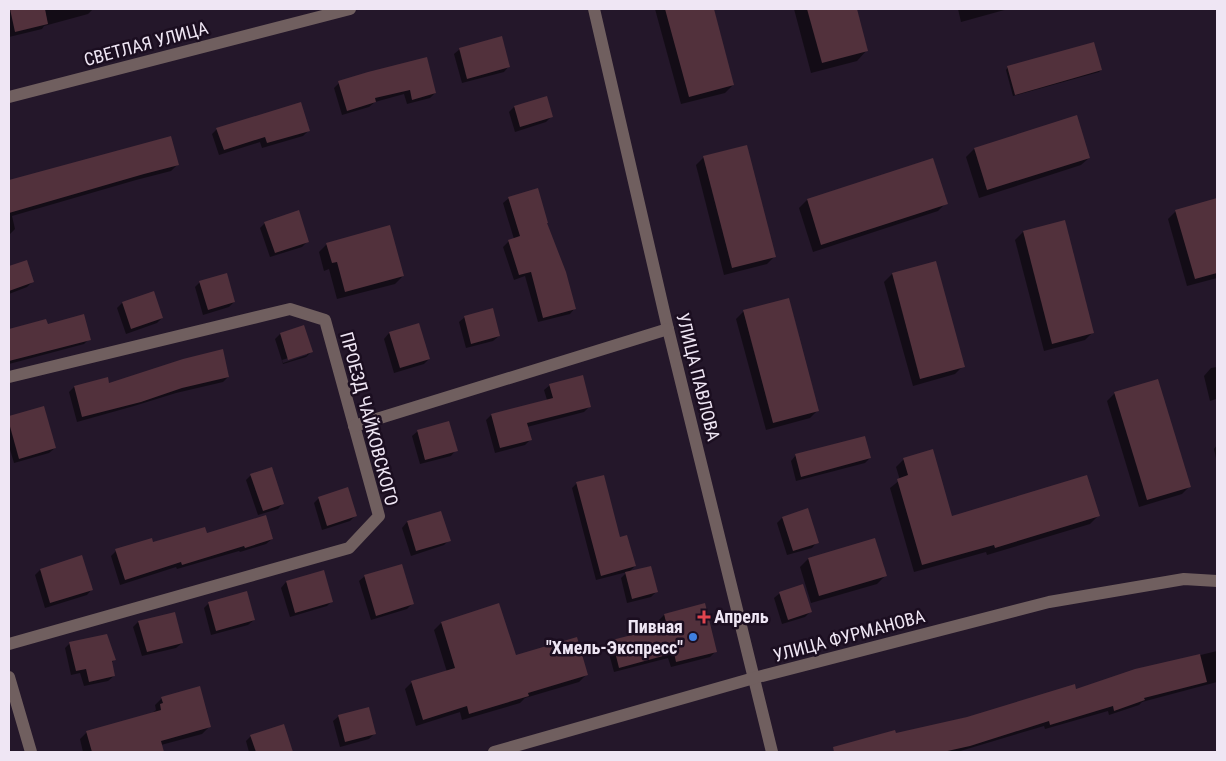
<svg xmlns="http://www.w3.org/2000/svg" width="1226" height="761" font-family="'Roboto Condensed',sans-serif">
  <style>
    .shadow { fill: #0007; fill-rule: evenodd }
    .building { fill: #52313c }
    .lines { fill: none; stroke-linecap: round; stroke-linejoin: round }
    .minor { stroke: #705f5f; stroke-width: 12 }
    .health-dot { fill: #e0444e; stroke: #1b0e20; stroke-width: 2 }
    .shop-dot { fill: #3f7fe0; stroke: #1b0e20; stroke-width: 2 }
    .labels { text-anchor: middle; stroke-width: 5; stroke-linejoin: round; paint-order: stroke }
    .street-label { font-size: 18px; fill: #efe6f4; stroke: #1b0e20 }
    .poi-label { font-size: 18px; font-weight: bold; fill: #efe6f4; stroke: #1b0e20; text-anchor: start }
  </style>
  <rect width="100%" height="100%" fill="#24172a"/>
  <!-- shadow -->
  <g class="shadow">
    <polygon points="9,9 93,9 88,14 44,26 42,29 9,37"/>
    <polygon points="655,9 712,9 733,85 725,93 681,104"/>
    <polygon points="794,9 856,9 867,50 857,61 811,73"/>
    <polygon points="958,9 1008,9 961,22"/>
    <polygon points="460,49 509,66 504,72 462,83 454,54"/>
    <polygon points="1008,67 1101,70 1099,72 1013,96 1006,70"/>
    <polygon points="368,73 435,93 430,98 407,104 404,94 375,102 369,107 342,115 334,88 339,83"/>
    <polygon points="514,107 551,117 546,122 515,132 509,112"/>
    <polygon points="1076,117 1089,158 1081,165 979,198 966,157 974,149"/>
    <polygon points="217,129 308,131 303,136 262,148 260,142 219,155 212,134"/>
    <polygon points="704,157 775,256 767,264 724,275 696,165"/>
    <polygon points="932,159 946,203 938,211 813,252 799,208 807,200"/>
    <polygon points="177,165 171,171 136,180 12,216 15,229 9,235 9,186 15,180"/>
    <polygon points="509,198 546,224 575,308 570,314 538,322 525,276 514,280 503,247 509,241 514,239 503,203"/>
    <polygon points="1217,199 1217,278 1187,286 1168,219 1176,211"/>
    <polygon points="1064,222 1093,332 1085,340 1044,351 1015,240 1023,232"/>
    <polygon points="265,223 308,241 302,247 270,257 260,228"/>
    <polygon points="327,244 403,276 395,284 337,299 329,269 324,271 319,252"/>
    <polygon points="26,262 32,282 27,287 9,294 9,268"/>
    <polygon points="935,263 963,366 955,374 913,386 884,282 892,274"/>
    <polygon points="200,282 234,302 229,307 203,315 195,287"/>
    <polygon points="153,293 162,318 157,323 126,334 117,308 122,303"/>
    <polygon points="744,311 818,410 810,418 766,430 736,319"/>
    <polygon points="465,317 499,336 493,341 466,348 459,322"/>
    <polygon points="45,320 47,326 89,339 84,344 9,364 9,330"/>
    <polygon points="418,325 429,359 424,364 394,373 384,339 389,333"/>
    <path d="M303,326L312,351L306,357L283,364L275,339L280,334ZM307,352V355L283,363L282,360Z"/>
    <polygon points="1217,367 1217,403 1216,399 1210,401 1204,376 1211,368"/>
    <polygon points="228,377 223,382 176,393 134,406 77,422 69,392 74,387 107,378 108,384"/>
    <polygon points="550,385 589,407 584,412 527,427 530,440 525,445 495,453 486,420 491,415 547,400 544,390"/>
    <polygon points="1115,393 1190,486 1182,494 1139,507 1107,401"/>
    <polygon points="43,407 55,448 49,453 14,463 9,446 9,417"/>
    <polygon points="418,431 456,450 451,456 420,464 412,436"/>
    <polygon points="1217,445 1217,463 1214,449"/>
    <polygon points="796,455 870,458 865,463 796,481 791,461"/>
    <polygon points="904,459 951,517 1098,516 1090,524 987,555 986,552 914,572 890,488 900,480 896,467"/>
    <polygon points="251,475 283,503 278,509 258,515 246,480"/>
    <polygon points="577,483 619,539 635,566 628,573 656,592 651,597 627,603 621,578 627,572 596,580 572,488"/>
    <polygon points="319,498 355,516 350,521 322,530 314,503"/>
    <polygon points="807,510 817,542 812,548 787,555 777,523 782,518"/>
    <polygon points="440,512 449,540 444,545 411,556 402,528 407,522"/>
    <polygon points="206,535 272,539 266,544 240,552 239,551 177,569 176,567 120,585 111,556 116,551"/>
    <polygon points="874,540 885,576 877,584 811,603 800,567 808,559"/>
    <polygon points="81,557 92,589 87,595 45,608 35,575 40,570"/>
    <polygon points="365,576 412,604 407,609 371,620 359,581"/>
    <polygon points="286,582 332,601 327,606 290,617 281,588"/>
    <polygon points="780,593 810,612 805,617 782,624 774,598"/>
    <polygon points="209,603 254,620 248,625 211,635 204,608"/>
    <polygon points="499,605 515,657 586,675 579,682 525,698 520,703 462,720 460,712 416,726 405,689 412,682 447,672 434,630 441,623"/>
    <polygon points="704,605 716,651 710,657 671,667 668,658 614,672 607,646 613,641 661,628 659,620 664,615"/>
    <polygon points="138,622 182,643 176,648 142,656 133,627"/>
    <polygon points="70,643 114,660 111,663 114,676 108,681 84,686 80,673 71,675 65,648"/>
    <polygon points="1217,651 1217,682 1142,702 1139,705 1109,715 1108,711 1045,729 1044,726 957,752 850,752 849,748 895,735 1076,691 1135,671"/>
    <polygon points="162,698 209,727 202,734 161,745 163,752 83,752 80,739 87,732 152,713 156,710 155,705"/>
    <polygon points="339,716 374,734 369,739 340,747 333,721"/>
    <polygon points="283,726 292,752 249,752 246,741 251,736"/>
  </g>
  <!-- building -->
  <g class="building">
    <polygon points="10,9 45,9 48,24 15,32"/>
    <polygon points="665,9 714,9 734,85 689,97"/>
    <polygon points="807,9 857,9 868,51 822,63"/>
    <polygon points="502,36 510,67 467,79 459,48"/>
    <polygon points="1094,42 1102,70 1015,95 1007,66"/>
    <polygon points="427,57 436,93 412,100 410,90 375,98 376,102 347,111 338,81 368,72"/>
    <polygon points="547,96 553,117 520,127 514,106"/>
    <polygon points="301,102 310,131 267,143 265,137 224,150 216,128"/>
    <polygon points="1077,115 1090,158 987,190 974,148"/>
    <polygon points="171,136 179,165 144,174 9,213 9,180"/>
    <polygon points="747,145 776,257 732,268 703,156"/>
    <polygon points="933,158 948,204 821,245 807,199"/>
    <polygon points="538,188 548,223 547,223 566,272 576,309 543,318 531,272 519,275 508,240 520,236 508,197"/>
    <polygon points="1217,198 1217,273 1195,279 1175,210"/>
    <polygon points="299,210 309,242 275,253 264,222"/>
    <polygon points="1065,220 1094,333 1052,344 1023,231"/>
    <polygon points="390,225 404,276 345,292 337,262 332,263 326,243"/>
    <polygon points="27,260 34,282 9,291 9,266"/>
    <polygon points="936,261 965,367 920,379 892,273"/>
    <polygon points="227,273 235,302 208,310 199,281"/>
    <polygon points="154,291 163,318 131,329 122,302"/>
    <polygon points="789,298 819,411 773,423 743,310"/>
    <polygon points="493,308 500,336 471,344 464,316"/>
    <polygon points="84,314 91,340 9,361 9,329 46,319 48,324"/>
    <polygon points="419,323 430,359 400,368 389,332"/>
    <polygon points="304,325 313,352 288,360 280,333"/>
    <polygon points="223,349 229,377 182,388 141,402 82,417 74,386 108,377 109,383 183,359"/>
    <polygon points="583,375 591,407 527,423 532,440 500,448 491,414 553,398 549,384"/>
    <polygon points="1158,379 1191,487 1147,500 1114,392"/>
    <polygon points="44,406 56,448 19,459 9,423 9,416"/>
    <polygon points="449,421 458,451 425,460 417,430"/>
    <polygon points="865,436 871,458 801,477 795,454"/>
    <polygon points="933,449 952,516 1087,475 1100,516 995,548 994,545 922,565 897,479 908,475 903,458"/>
    <polygon points="272,467 284,504 263,511 250,474"/>
    <polygon points="604,475 620,537 627,535 636,566 601,576 576,482"/>
    <polygon points="348,487 357,516 327,526 318,497"/>
    <polygon points="808,508 819,543 793,551 782,517"/>
    <polygon points="441,511 451,541 416,551 407,521"/>
    <polygon points="266,515 273,539 245,548 244,546 182,565 181,562 125,580 115,549 152,538 153,542 205,527 207,533"/>
    <polygon points="875,538 887,576 819,596 808,558"/>
    <polygon points="82,555 93,590 50,603 40,569"/>
    <polygon points="402,564 414,604 376,616 364,575"/>
    <polygon points="651,566 658,592 632,599 625,572"/>
    <polygon points="324,570 333,602 295,613 286,581"/>
    <polygon points="803,584 812,612 788,620 779,592"/>
    <polygon points="247,591 255,620 216,631 208,602"/>
    <polygon points="499,603 516,655 577,637 588,675 528,693 529,696 469,714 467,706 423,720 411,681 455,668 441,622"/>
    <polygon points="705,603 717,652 676,662 674,653 619,668 612,640 667,626 664,614"/>
    <polygon points="175,612 183,643 147,652 138,621"/>
    <polygon points="107,634 116,660 112,661 115,676 89,682 86,669 76,671 69,642"/>
    <polygon points="1200,654 1207,682 1144,698 1145,700 1114,711 1113,706 1050,725 1049,721 970,746 943,752 834,752 833,747 895,730 896,733 967,717 1075,684 1076,689 1135,669"/>
    <polygon points="200,686 211,727 161,741 164,752 92,752 86,731 161,710 160,704 163,703 161,697"/>
    <polygon points="369,707 376,734 345,742 338,715"/>
    <polygon points="284,724 293,752 256,752 250,735"/>
  </g>
  <g class="lines">
    <!-- minor -->
    <g class="minor">
      <polyline points="594,9 668,329 772,752"/>
      <polyline points="9,97 350,9"/>
      <polyline points="9,377 290,309 325,320 379,516 349,548 9,644"/>
      <polyline points="354,426 668,329"/>
      <polyline points="9,677 31,752"/>
      <polyline points="494,752 754,678 1049,602 1184,579 1217,581"/>
    </g>
  </g>
  <!-- markers -->
  <path class="health-dot" d="M701.5 609.5h5v5h5v5h-5v5h-5v-5h-5v-5h5z"/>
  <circle class="shop-dot" cx="693" cy="637" r="5"/>
  <g class="labels">
    <!-- street labels -->
    <g class="street-label">
      <text transform="translate(146 44) rotate(-15)" y="6">СВЕТЛАЯ УЛИЦА</text>
      <text transform="translate(698 377) rotate(76)" y="6">УЛИЦА ПАВЛОВА</text>
      <text transform="translate(369 419) rotate(75)" y="6">ПРОЕЗД ЧАЙКОВСКОГО</text>
      <text transform="translate(849 636) rotate(-15)" y="6">УЛИЦА ФУРМАНОВА</text>
    </g>
    <!-- poi labels -->
    <g class="poi-label">
      <text x="714" y="623">Апрель</text>
      <text x="683" y="633" text-anchor="end">Пивная<tspan x="683" dy="21">"Хмель-Экспресс"</tspan></text>
    </g>
  </g>
  <!-- border -->
  <rect width="1226" height="761" fill="none" stroke="#efe6f4" stroke-width="20"/>
</svg>
